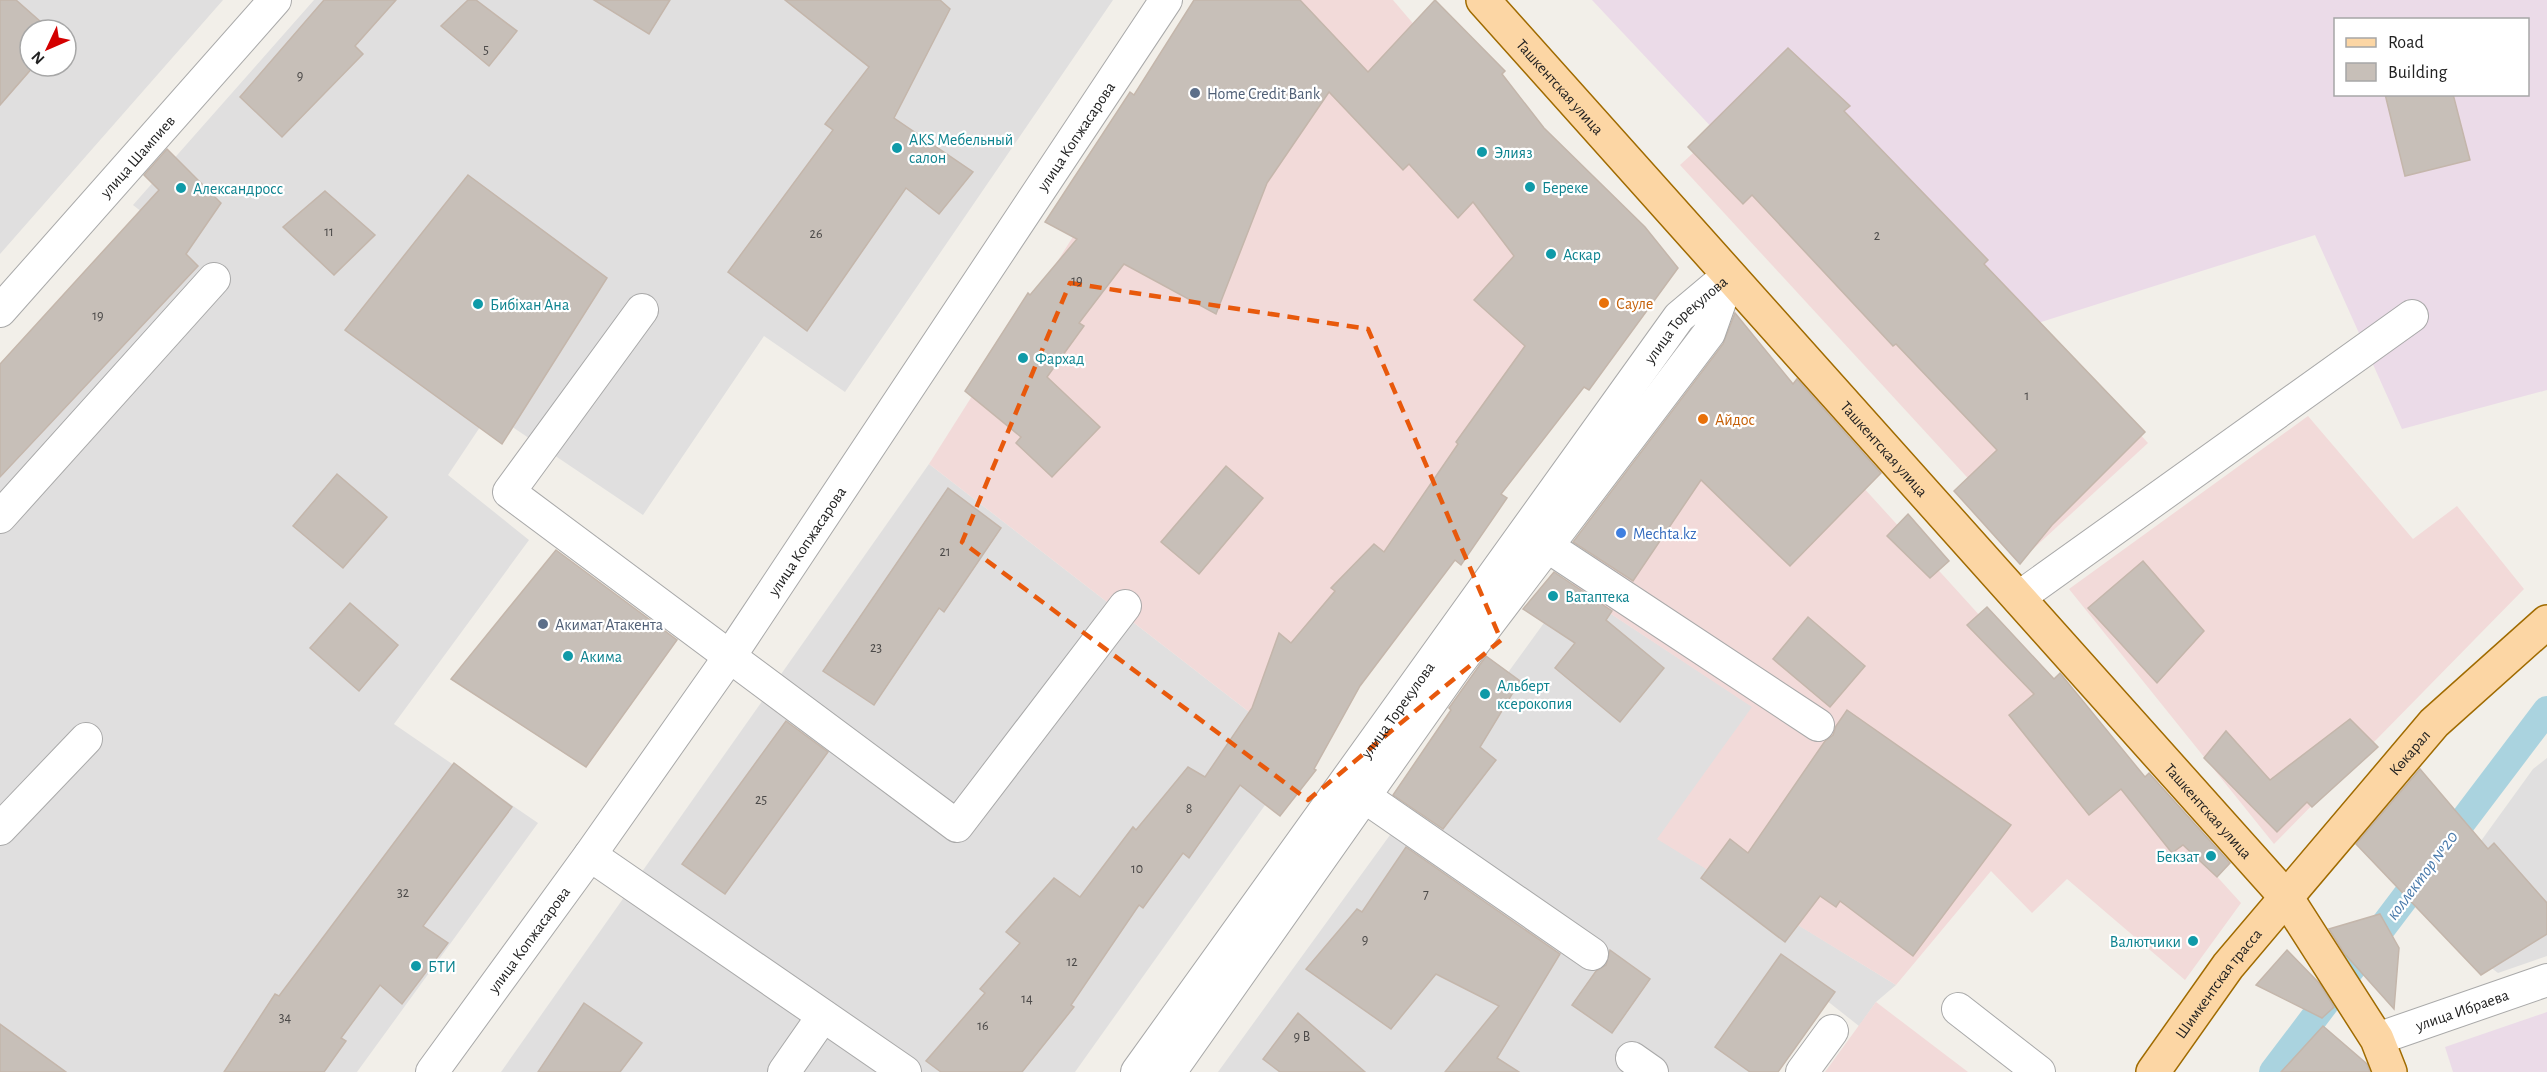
<svg xmlns="http://www.w3.org/2000/svg" width="2547" height="1072" font-family="'Alegreya Sans',sans-serif">
  <style>
    .residential { fill: #e0dfdf; fill-rule: evenodd }
    .commercial { fill: #f2dad9 }
    .industrial { fill: #ebdbe8; fill-rule: evenodd }
    .lines { fill: none; stroke-linecap: round; stroke-linejoin: round }
    .canal { stroke: #aad3df; stroke-width: 28 }
    .building { fill: #c7bfb8; stroke: #c4b6ab; stroke-width: 1.5 }
    .minor-casing { stroke: #a9a9a9; stroke-width: 34 }
    .major-casing { stroke: #a06b00; stroke-width: 36 }
    .minor { stroke: #fff; stroke-width: 32 }
    .major { stroke: #fcd6a4; stroke-width: 33 }
    .marked { fill: none; stroke: #e8590c; stroke-width: 4.5; stroke-dasharray: 12 8; stroke-linejoin: round }
    .service-dot { fill: #5c6f8a; stroke: #fff; stroke-width: 2 }
    .culture-dot { fill: #0f9aa8; stroke: #fff; stroke-width: 2 }
    .food-dot { fill: #e8710a; stroke: #fff; stroke-width: 2 }
    .shop-dot { fill: #3f7fe0; stroke: #fff; stroke-width: 2 }
    .labels { text-anchor: middle; stroke-width: 4.5; stroke-linejoin: round; paint-order: stroke }
    .number-label { font-size: 14px; fill: #4b4948 }
    .street-label { font-size: 16px; fill: #222; stroke: #fff }
    .service-label { font-size: 16px; fill: #4e5e75; stroke: #fff; text-anchor: start }
    .culture-label { font-size: 16px; fill: #0d838f; stroke: #fff; text-anchor: start }
    .food-label { font-size: 16px; fill: #c56008; stroke: #fff; text-anchor: start }
    .shop-label { font-size: 16px; fill: #366cbe; stroke: #fff; text-anchor: start }
    .water-label { font-size: 18px; font-style: italic; fill: #4a7aab; stroke: #fff }
  </style>
  <rect width="100%" height="100%" fill="#f2efe9"/>
  <!-- residential -->
  <g class="residential">
    <path d="M0,0H223L0,254ZM30,30H66V66H30Z"/>
    <polygon points="314,0 1113,0 845,392 764,336 643,515 490,412 448,475 529,540 394,724 538,823 357,1072 0,1072 0,396 156,223 133,205"/>
    <polygon points="929,464 1302,753 1075,1072 501,1072"/>
    <polygon points="1570,587 1753,707 1658,839 1896,985 1876,1002 1859,1026 1826,1000 1772,1072 1218,1072"/>
    <polygon points="2547,758 2547,956 2498,973 2426,917 2533,769"/>
  </g>
  <!-- commercial -->
  <g class="commercial">
    <polygon points="1223,0 1393,0 1639,288 1302,753 929,464"/>
    <polygon points="1795,60 2148,443 2033,549 1680,165"/>
    <polygon points="1742,354 2241,903 2185,980 2067,879 2032,913 1991,871 1896,985 1657,839 1752,707 1570,587"/>
    <polygon points="2308,416 2413,539 2457,506 2524,589 2274,844 2069,589"/>
    <polygon points="1876,1002 1968,1072 1825,1072"/>
  </g>
  <!-- industrial -->
  <g class="industrial">
    <path d="M1592,0H2547V390L2402,429L2315,235L2038,323L1716,132ZM2336,20H2528V94H2336Z"/>
    <polygon points="2547,1012 2547,1072 2453,1072 2445,1047"/>
  </g>
  <g class="lines">
    <!-- canal -->
    <polyline class="canal" points="2273,1072 2547,710"/>
  </g>
  <!-- building -->
  <g class="building">
    <polygon points="0,0 16,0 50,30 30,30 30,66 34,66 0,105"/>
    <polygon points="324,0 396,0 355,46 363,54 282,137 240,97"/>
    <polygon points="468,0 476,0 517,31 489,66 441,26"/>
    <polygon points="594,0 670,0 649,34"/>
    <polygon points="785,0 940,0 950,9 894,118 973,172 939,214 906,188 807,331 728,272 833,130 825,124 869,67"/>
    <polygon points="1194,0 1300,0 1368,72 1435,0 1505,71 1502,74 1544,128 1645,227 1678,268 1589,390 1584,387 1501,494 1507,498 1461,565 1455,560 1360,686 1314,769 1316,770 1280,816 1240,785 1189,858 1183,853 1143,908 1139,905 1071,1005 1074,1007 1022,1072 941,1072 926,1061 985,993 980,989 1020,943 1006,932 1054,878 1080,897 1133,827 1136,830 1188,767 1205,777 1252,708 1279,633 1291,643 1335,591 1331,588 1374,544 1384,552 1458,444 1456,442 1525,346 1474,300 1514,256 1473,202 1458,218 1409,164 1403,170 1329,92 1267,183 1216,314 1124,264 1079,323 1084,326 1047,377 1100,427 1052,477 1016,443 1021,437 965,391 1028,293 1030,295 1077,239 1045,222 1130,92 1134,95"/>
    <polygon points="1788,48 1850,106 1844,111 1988,260 1984,264 2145,432 2052,525 2020,564 1954,491 1997,450 1896,344 1893,346 1752,195 1743,204 1688,147"/>
    <polygon points="2385,94 2453,94 2470,160 2405,176"/>
    <polygon points="167,149 221,203 186,254 198,266 0,477 0,364 159,190 144,175"/>
    <polygon points="468,175 607,278 502,444 345,330"/>
    <polygon points="325,191 375,235 334,275 283,227"/>
    <polygon points="1735,313 1793,384 1797,379 1881,473 1790,566 1701,480 1633,581 1573,542 1723,344"/>
    <polygon points="1226,466 1263,498 1199,574 1161,542"/>
    <polygon points="337,474 387,517 343,568 293,526"/>
    <polygon points="948,488 1001,528 944,612 939,608 874,705 823,671"/>
    <polygon points="1908,514 1949,561 1930,578 1887,536"/>
    <polygon points="556,550 677,640 586,767 451,679"/>
    <polygon points="2143,561 2204,631 2157,683 2088,608"/>
    <polygon points="1554,572 1612,611 1606,620 1664,668 1620,722 1555,668 1575,643 1523,609"/>
    <polygon points="350,603 398,645 359,691 310,648"/>
    <polygon points="1987,607 2054,679 2060,673 2145,777 2149,773 2230,863 2217,877 2183,845 2172,853 2121,789 2089,815 2009,715 2034,694 1967,625"/>
    <polygon points="1808,617 1865,666 1830,707 1773,659"/>
    <polygon points="1486,656 1520,681 1480,747 1496,760 1443,829 1393,795 1451,710 1449,708"/>
    <polygon points="1847,710 2011,825 1913,956 1840,901 1836,907 1820,896 1785,942 1701,878 1730,839 1748,853 1825,741 1833,735 1836,726"/>
    <polygon points="2350,719 2378,747 2312,807 2307,802 2277,832 2204,758 2226,731 2270,780"/>
    <polygon points="786,721 828,752 725,894 682,864"/>
    <polygon points="454,763 512,807 423,926 448,943 402,1004 380,985 341,1038 346,1041 324,1072 224,1072 275,994 279,996"/>
    <polygon points="2420,769 2488,849 2494,843 2547,903 2547,934 2481,975 2356,844"/>
    <polygon points="1406,847 1560,954 1497,1058 1519,1072 1445,1072 1499,1006 1436,974 1391,1029 1306,969 1357,909 1362,912"/>
    <polygon points="2380,914 2399,948 2394,1009 2344,953 2329,929"/>
    <polygon points="1610,950 1650,979 1612,1033 1572,1005 1596,971 1606,965"/>
    <polygon points="2287,950 2320,984 2334,1007 2322,1018 2256,985"/>
    <polygon points="1781,954 1835,992 1778,1072 1750,1072 1715,1047"/>
    <polygon points="584,1003 642,1043 620,1072 538,1072"/>
    <polygon points="1298,1013 1365,1072 1280,1072 1263,1059"/>
    <polygon points="0,1024 66,1072 0,1072"/>
    <polygon points="2323,1026 2367,1064 2370,1072 2281,1072"/>
  </g>
  <g class="lines">
    <!-- minor casing -->
    <g class="minor-casing">
      <g id="minor">
        <polyline points="642,310 509,492 957,826 1125,606"/>
        <path id="s1" d="M0,311L275,0"/>
        <polyline points="0,517 214,279"/>
        <polyline points="1547,546 1818,725"/>
        <polyline points="2018,598 2412,316"/>
        <polyline points="1365,797 1592,954"/>
        <polyline points="0,829 86,739"/>
        <polyline points="590,855 905,1072"/>
        <polyline points="1958,1009 2039,1072"/>
        <path id="s2" d="M2377,1039L2547,980"/>
        <polyline points="1632,1058 1652,1072"/>
        <path id="s3" d="M432,1072L590,855L730,656L1166,0"/>
        <polyline points="784,1072 823,1016"/>
        <path id="s4" d="M1137,1072L1679,317L1729,275"/>
        <polyline points="1170,1072 1457,665 1709,333 1729,276"/>
        <polyline points="1802,1072 1832,1031"/>
      </g>
    </g>
    <!-- major casing -->
    <g class="major-casing">
      <g id="major">
        <path id="s5" d="M1483,0L2286,897L2377,1039L2390,1072"/>
        <path id="s6" d="M2153,1072L2228,966L2434,723L2547,622"/>
      </g>
    </g>
    <!-- minor -->
    <use href="#minor" class="minor"/>
    <!-- major -->
    <use href="#major" class="major"/>
  </g>
  <!-- marked area -->
  <path class="marked" d="M1070,283L1368,329L1501,640L1308,800L962,542Z"/>
  <!-- markers -->
  <g class="service-dot">
    <circle cx="1195" cy="93" r="6"/>
    <circle cx="543" cy="624" r="6"/>
  </g>
  <g class="culture-dot">
    <circle cx="897" cy="148" r="6"/>
    <circle cx="1482" cy="152" r="6"/>
    <circle cx="1530" cy="187" r="6"/>
    <circle cx="181" cy="188" r="6"/>
    <circle cx="1551" cy="254" r="6"/>
    <circle cx="478" cy="304" r="6"/>
    <circle cx="1023" cy="358" r="6"/>
    <circle cx="1553" cy="596" r="6"/>
    <circle cx="568" cy="656" r="6"/>
    <circle cx="1485" cy="694" r="6"/>
    <circle cx="2211" cy="856" r="6"/>
    <circle cx="2193" cy="941" r="6"/>
    <circle cx="416" cy="966" r="6"/>
  </g>
  <g class="food-dot">
    <circle cx="1604" cy="303" r="6"/>
    <circle cx="1703" cy="419" r="6"/>
  </g>
  <circle class="shop-dot" cx="1621" cy="533" r="6"/>
  <g class="labels">
    <!-- number labels -->
    <g class="number-label">
      <text x="486" y="54">5</text>
      <text x="300" y="80">9</text>
      <text x="329" y="236">11</text>
      <text x="816" y="238">26</text>
      <text x="1877" y="240">2</text>
      <text x="1077" y="285">19</text>
      <text x="98" y="320">19</text>
      <text x="2027" y="400">1</text>
      <text x="945" y="556">21</text>
      <text x="876" y="652">23</text>
      <text x="761" y="804">25</text>
      <text x="1189" y="813">8</text>
      <text x="1137" y="873">10</text>
      <text x="403" y="897">32</text>
      <text x="1426" y="898">7</text>
      <text x="1365" y="944">9</text>
      <text x="1072" y="966">12</text>
      <text x="1027" y="1003">14</text>
      <text x="285" y="1022">34</text>
      <text x="983" y="1030">16</text>
      <text x="1302" y="1041">9 В</text>
    </g>
    <!-- street labels -->
    <g class="street-label">
      <text dy="6" stroke="none"><textPath href="#s5" startOffset="116">Ташкентская улица</textPath></text>
      <text dy="6" stroke="none"><textPath href="#s3" startOffset="1136">улица Копжасарова</textPath></text>
      <text dy="6" stroke="none"><textPath href="#s1" startOffset="207">улица Шампиев</textPath></text>
      <text dy="6" stroke="none"><textPath href="#s4" startOffset="932">улица Торекулова</textPath></text>
      <text dy="6" stroke="none"><textPath href="#s5" startOffset="602">Ташкентская улица</textPath></text>
      <text dy="6" stroke="none"><textPath href="#s3" startOffset="650">улица Копжасарова</textPath></text>
      <text dy="6" stroke="none"><textPath href="#s4" startOffset="446">улица Торекулова</textPath></text>
      <text dy="6" stroke="none"><textPath href="#s6" startOffset="410">Көкарал</textPath></text>
      <text dy="6" stroke="none"><textPath href="#s5" startOffset="1088">Ташкентская улица</textPath></text>
      <text dy="6" stroke="none"><textPath href="#s3" startOffset="164">улица Копжасарова</textPath></text>
      <text dy="6" stroke="none"><textPath href="#s6" startOffset="110">Шимкентская трасса</textPath></text>
      <text dy="6" stroke="none"><textPath href="#s2" startOffset="90">улица Ибраева</textPath></text>
    </g>
    <!-- service labels -->
    <g class="service-label">
      <text x="1207" y="99">Home Credit Bank</text>
      <text x="555" y="630">Акимат Атакента</text>
    </g>
    <!-- culture labels -->
    <g class="culture-label">
      <text x="909" y="145">AKS Мебельный<tspan x="909" dy="18">салон</tspan></text>
      <text x="1494" y="158">Элияз</text>
      <text x="1542" y="193">Береке</text>
      <text x="193" y="194">Александросс</text>
      <text x="1563" y="260">Аскар</text>
      <text x="490" y="310">Бибіхан Ана</text>
      <text x="1035" y="364">Фархад</text>
      <text x="1565" y="602">Ватаптека</text>
      <text x="580" y="662">Акима</text>
      <text x="1497" y="691">Альберт<tspan x="1497" dy="18">ксерокопия</tspan></text>
      <text x="2199" y="862" text-anchor="end">Бекзат</text>
      <text x="2181" y="947" text-anchor="end">Валютчики</text>
      <text x="428" y="972">БТИ</text>
    </g>
    <!-- food labels -->
    <g class="food-label">
      <text x="1616" y="309">Сауле</text>
      <text x="1715" y="425">Айдос</text>
    </g>
    <!-- shop labels -->
    <g class="shop-label">
      <text x="1633" y="539">Mechta.kz</text>
    </g>
    <!-- water labels -->
    <g class="water-label">
      <text transform="translate(2422 875) rotate(-53)" y="6">коллектор №20</text>
    </g>
  </g>
  <!-- legend -->
  <rect x="2334" y="18" width="195" height="78" fill="#ffffff" stroke="#a7a7a7" stroke-width="1.5"/>
  <rect x="2346" y="38" width="30" height="9" fill="#fcd6a4" stroke="#a7a7a7" stroke-width="1.5"/>
  <text x="2388" y="48" font-size="18" fill="#222222">Road</text>
  <rect x="2346" y="63" width="30" height="18" fill="#c7bfb8" stroke="#a7a7a7" stroke-width="1.5"/>
  <text x="2388" y="78" font-size="18" fill="#222222">Building</text>
  <!-- north arrow -->
  <g transform="translate(48 48) rotate(226)"><circle r="28" fill="#ffffff" stroke="#a7a7a7" stroke-width="1.5"/>
  <path d="M0-4.5L10 22L0 15L-10 22Z" fill="#d40000"/>
  <text y="-9" font-size="16" font-weight="bold" text-anchor="middle" fill="#222222">N</text>
  </g>
</svg>
